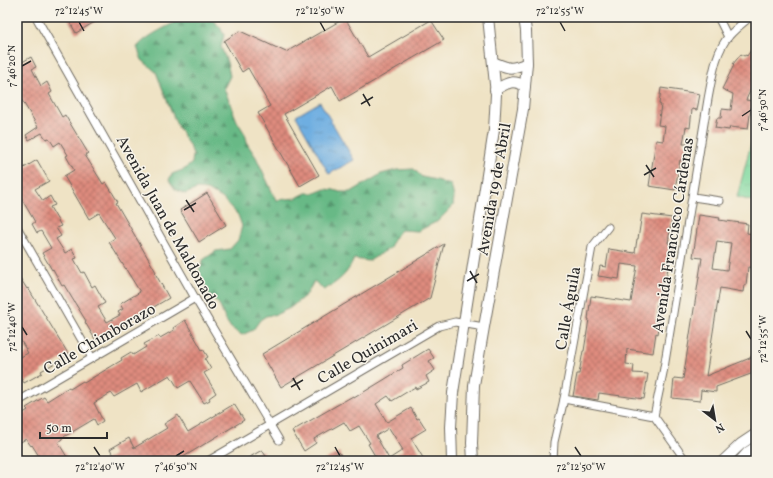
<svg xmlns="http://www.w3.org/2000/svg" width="773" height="478" font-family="Vollkorn,serif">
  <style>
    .forest { fill: url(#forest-firs); stroke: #497258 }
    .park { fill: url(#park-tufts); stroke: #558265 }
    .water { fill: url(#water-ripples); stroke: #4c6c86 }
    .building { fill: url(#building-cross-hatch); fill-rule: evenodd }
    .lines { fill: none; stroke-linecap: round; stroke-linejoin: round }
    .minor-casing { stroke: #706b61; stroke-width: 9 }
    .secondary-casing { stroke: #706b61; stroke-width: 12 }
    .minor { stroke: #fff; stroke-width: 7 }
    .secondary { stroke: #fff; stroke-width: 10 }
    .ticks { fill: none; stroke: #2b2b2b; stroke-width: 1.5 }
    .labels { text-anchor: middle; stroke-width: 3; stroke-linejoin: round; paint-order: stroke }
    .street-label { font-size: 16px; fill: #2b2b2b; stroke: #f7f3e8 }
    .neatline { fill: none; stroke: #2b2b2b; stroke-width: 1.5 }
    .ticks-label { font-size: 10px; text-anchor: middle; fill: #2b2b2b }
  </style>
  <defs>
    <pattern id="forest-firs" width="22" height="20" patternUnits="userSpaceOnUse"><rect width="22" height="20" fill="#67b986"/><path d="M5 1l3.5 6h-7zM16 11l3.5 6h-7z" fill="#55976e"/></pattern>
    <pattern id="park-tufts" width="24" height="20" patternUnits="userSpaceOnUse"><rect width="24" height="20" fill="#7fd99f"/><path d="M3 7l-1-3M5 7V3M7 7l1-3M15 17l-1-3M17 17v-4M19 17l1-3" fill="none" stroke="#6eba89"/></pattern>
    <pattern id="water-ripples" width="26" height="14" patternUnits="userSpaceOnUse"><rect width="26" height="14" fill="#6eaee1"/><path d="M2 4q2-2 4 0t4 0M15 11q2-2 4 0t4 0" fill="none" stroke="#5b8eb7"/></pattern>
    <pattern id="building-cross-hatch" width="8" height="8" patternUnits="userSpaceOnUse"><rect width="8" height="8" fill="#de8b7e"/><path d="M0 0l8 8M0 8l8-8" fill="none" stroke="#b47267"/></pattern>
  </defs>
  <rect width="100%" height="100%" fill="#f7f3e8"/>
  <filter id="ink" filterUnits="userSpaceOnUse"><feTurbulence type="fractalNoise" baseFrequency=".025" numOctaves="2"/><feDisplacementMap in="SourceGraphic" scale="8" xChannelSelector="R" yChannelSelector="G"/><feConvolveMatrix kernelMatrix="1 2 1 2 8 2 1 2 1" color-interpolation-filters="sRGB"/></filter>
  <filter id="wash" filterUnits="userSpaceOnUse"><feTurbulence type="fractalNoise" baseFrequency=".012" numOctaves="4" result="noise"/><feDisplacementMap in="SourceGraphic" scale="16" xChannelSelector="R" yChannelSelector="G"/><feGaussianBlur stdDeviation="0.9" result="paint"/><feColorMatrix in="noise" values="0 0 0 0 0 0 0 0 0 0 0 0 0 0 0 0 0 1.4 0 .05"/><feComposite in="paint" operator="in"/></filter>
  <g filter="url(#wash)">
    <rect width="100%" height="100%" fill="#efe3c5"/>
    <!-- forest -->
    <path class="forest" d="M184,17H209L220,27L224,35L221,47L227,62L230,76L224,88L237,121L245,134L248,145L256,157L276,200L296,198L306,193H315L325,189L334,190L340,192H351L381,174L397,170L414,169L422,177L436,180L451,185L454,197L453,206L438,221L418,231L401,230L394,238L390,248L369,261L354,259C347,275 339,281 324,290L314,281L307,294L290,308L277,314L266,316L260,320L253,330L242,335L231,328L225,319L219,304L210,296L203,284L199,272L203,260L216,251L230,249L238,240L242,226L238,215L222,198L207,190L197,189L185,194L175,189L169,180L172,174L185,169L192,163L193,155L191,149L176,123L156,72L142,60L137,47C149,33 169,27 184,17Z"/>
    <!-- park -->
    <polygon class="park" points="756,125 756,202 737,197"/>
    <!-- water -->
    <polygon class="water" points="320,102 354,160 329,174 296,116"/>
    <g id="blocks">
      <!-- building -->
      <g class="building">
        <polygon points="67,17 103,17 76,33"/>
        <polygon points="345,18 368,57 431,20 444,40 340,101 332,86 284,114 319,175 300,186 258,113 270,106 248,68 242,72 224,41 240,31 286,52"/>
        <polygon points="756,43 756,78 746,100 752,101 748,129 730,127 729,130 715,128 717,118 721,118 722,109 731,110 733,94 722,89 734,65 733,64 741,54 744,56 746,55 747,56"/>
        <polygon points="31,57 36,67 32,69 41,86 47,82 52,92 49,94 62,117 65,115 88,153 85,155 103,184 106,182 118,202 116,203 156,272 155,273 169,298 96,341 85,322 86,321 64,285 62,286 53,269 52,270 42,253 51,248 41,231 37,233 32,224 35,222 17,191 17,172 37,160 49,181 35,189 43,201 50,196 55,205 50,207 61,226 56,228 61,236 56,239 65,253 72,249 77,258 74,259 82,273 84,272 92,287 95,285 105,303 98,307 107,322 120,315 118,312 123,309 120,304 140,292 109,242 115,238 99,213 89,219 64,176 74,170 66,156 68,155 60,142 54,146 49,138 46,139 42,133 29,140 26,135 38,127 20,97 17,98 17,87 20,85 17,81 17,65"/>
        <polygon points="661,88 700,94 697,110 692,109 690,128 686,127 683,144 689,144 686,161 680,160 675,190 649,186 656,140 663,141 665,126 658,125 661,105 659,104"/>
        <polygon points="207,193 226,225 199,242 180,210"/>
        <polygon points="642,214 672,218 668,243 675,244 673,255 670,255 665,286 663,286 660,304 657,304 655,320 660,321 658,334 656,333 653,353 627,349 626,364 634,365 633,373 648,374 644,399 599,393 598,400 573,396 577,374 579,374 583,351 584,351 589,319 588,319 591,296 631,302 637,266 621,264 619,279 598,276 600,266 606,267 609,249 635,253 637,239 638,239"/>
        <path d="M699,215L720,218L719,220L748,224L747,233L756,235V268L748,267L746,285H744L743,292L720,288L706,376L750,358L756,349V372L716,387V392L701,390L700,401L672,398L674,378L683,379L702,258L693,257ZM717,241L731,243L727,270L713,268Z"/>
        <polygon points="444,244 430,298 281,387 262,354"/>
        <polygon points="17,273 27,289 28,288 69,355 41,371 42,373 24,383 17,371 17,359 28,353 17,334"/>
        <polygon points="185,320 202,350 203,349 208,357 205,359 211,369 204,373 216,393 209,398 210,400 204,403 190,381 178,388 170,375 141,392 137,384 114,397 111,393 94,403 103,421 97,425 94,419 62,438 62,439 58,442 67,457 61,461 42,461 32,445 31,446 26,439 17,444 17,417 28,410 26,408 44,397 47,401 69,387 70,389 83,381 84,383 92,378 122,360 121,358 131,352 133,355 146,347 144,344 159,336 160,338 174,330 173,328"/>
        <path d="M428,349L434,358L429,361L435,370L426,376L429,382L416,389L415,387L392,401L388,396L376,404L387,422L411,408L417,419L419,418L426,429L411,438L425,461H378L368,444L370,443L359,426L350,431L344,422L314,439L316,443L304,451L292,431L353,396L354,398L382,381L403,368L402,365ZM389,428L403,450L389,459L376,436Z"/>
        <polygon points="234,404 244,420 180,459 178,457 171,461 104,461 114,455 110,449 129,438 134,448 167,428 164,424 178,415 188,432"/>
        <polygon points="262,450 269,461 243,461"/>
        <polygon points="339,452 344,461 323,461"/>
      </g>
    </g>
  </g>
  <g filter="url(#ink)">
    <use href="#blocks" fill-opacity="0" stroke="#706b61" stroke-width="1"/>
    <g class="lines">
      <!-- minor casing -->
      <g class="minor-casing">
        <g id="minor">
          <polyline points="36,17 195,298 279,440"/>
          <polyline points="718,17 728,37"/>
          <polyline points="693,197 720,201"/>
          <polyline points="17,227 92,358"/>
          <polyline points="564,399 654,416"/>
          <polyline points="17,402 195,298"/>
          <polyline points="17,456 20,461"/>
          <polyline points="208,461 439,326 455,322 484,327"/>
          <polyline points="553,461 554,442 564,399 592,247 608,227"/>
          <path d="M686,461L654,416L664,368L708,99C712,79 715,51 729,36C735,29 743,23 750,17"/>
        </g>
      </g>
      <!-- secondary casing -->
      <g class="secondary-casing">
        <g id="secondary">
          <path d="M493,62C510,69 510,70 527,63"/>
          <path d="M495,90C507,83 512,79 525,86"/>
          <polyline points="452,461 451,427 453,393 494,130 496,94 488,17"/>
          <polyline points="473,461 472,443 474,385 484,327 523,109 527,63 526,31 524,17"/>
          <polyline points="723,461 741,444 756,434"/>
          <polyline points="740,461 748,452 756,447"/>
        </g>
      </g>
      <!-- minor -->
      <use href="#minor" class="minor"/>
      <!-- secondary -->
      <use href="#secondary" class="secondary"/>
    </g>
  </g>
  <!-- ticks -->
  <path class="ticks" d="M79,22L84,31M320,22L325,31M560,22L565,31M22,66L31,61M363,94L370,106M361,104L373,97M742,116L751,110M646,165L654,177M644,175L656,168M186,200L194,212M184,210L196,203M470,271L477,283M467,281L479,274M22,327L27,335M746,331L751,339M293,378L300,390M291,387L303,380M94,447L100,456M335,447L340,456M575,447L581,456M176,456L184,451"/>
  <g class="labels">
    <!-- street labels -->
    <g class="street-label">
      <text transform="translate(493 189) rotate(-80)" y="6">Avenida 19 de Abril</text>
      <text transform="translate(169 222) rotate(61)" y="6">Avenida Juan de Maldonado</text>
      <text transform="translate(672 235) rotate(-81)" y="6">Avenida Francisco Cárdenas</text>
      <text transform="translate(567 308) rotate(-80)" y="6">Calle Águila</text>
      <text transform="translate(99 338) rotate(-30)" y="6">Calle Chimborazo</text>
      <text transform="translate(367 351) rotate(-30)" y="6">Calle Quinimari</text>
    </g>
  </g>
  <!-- margin -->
  <rect width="773" height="478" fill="none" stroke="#f7f3e8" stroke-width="44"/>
  <!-- north arrow -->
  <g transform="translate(715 420) rotate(149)" stroke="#f7f3e8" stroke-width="3" paint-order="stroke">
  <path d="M0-3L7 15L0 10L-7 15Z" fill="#2b2b2b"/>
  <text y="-6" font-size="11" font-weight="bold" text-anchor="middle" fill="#2b2b2b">N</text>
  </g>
  <!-- scale -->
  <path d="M40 432v6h67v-6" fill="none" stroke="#2b2b2b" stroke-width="2"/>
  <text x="46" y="432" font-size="12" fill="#2b2b2b" stroke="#f7f3e8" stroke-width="3" paint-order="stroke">50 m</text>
  <rect x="22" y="22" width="729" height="434" class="neatline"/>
  <g class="ticks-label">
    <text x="79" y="14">72°12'45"W</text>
    <text x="320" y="14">72°12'50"W</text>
    <text x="560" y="14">72°12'55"W</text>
    <text transform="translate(11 66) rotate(-90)" y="4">7°46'20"N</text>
    <text transform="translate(762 110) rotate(-90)" y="4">7°46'30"N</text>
    <text transform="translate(11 327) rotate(-90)" y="4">72°12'40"W</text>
    <text transform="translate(762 339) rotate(-90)" y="4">72°12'55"W</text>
    <text x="100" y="470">72°12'40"W</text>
    <text x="176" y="470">7°46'30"N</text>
    <text x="340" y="470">72°12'45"W</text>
    <text x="581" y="470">72°12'50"W</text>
  </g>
</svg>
